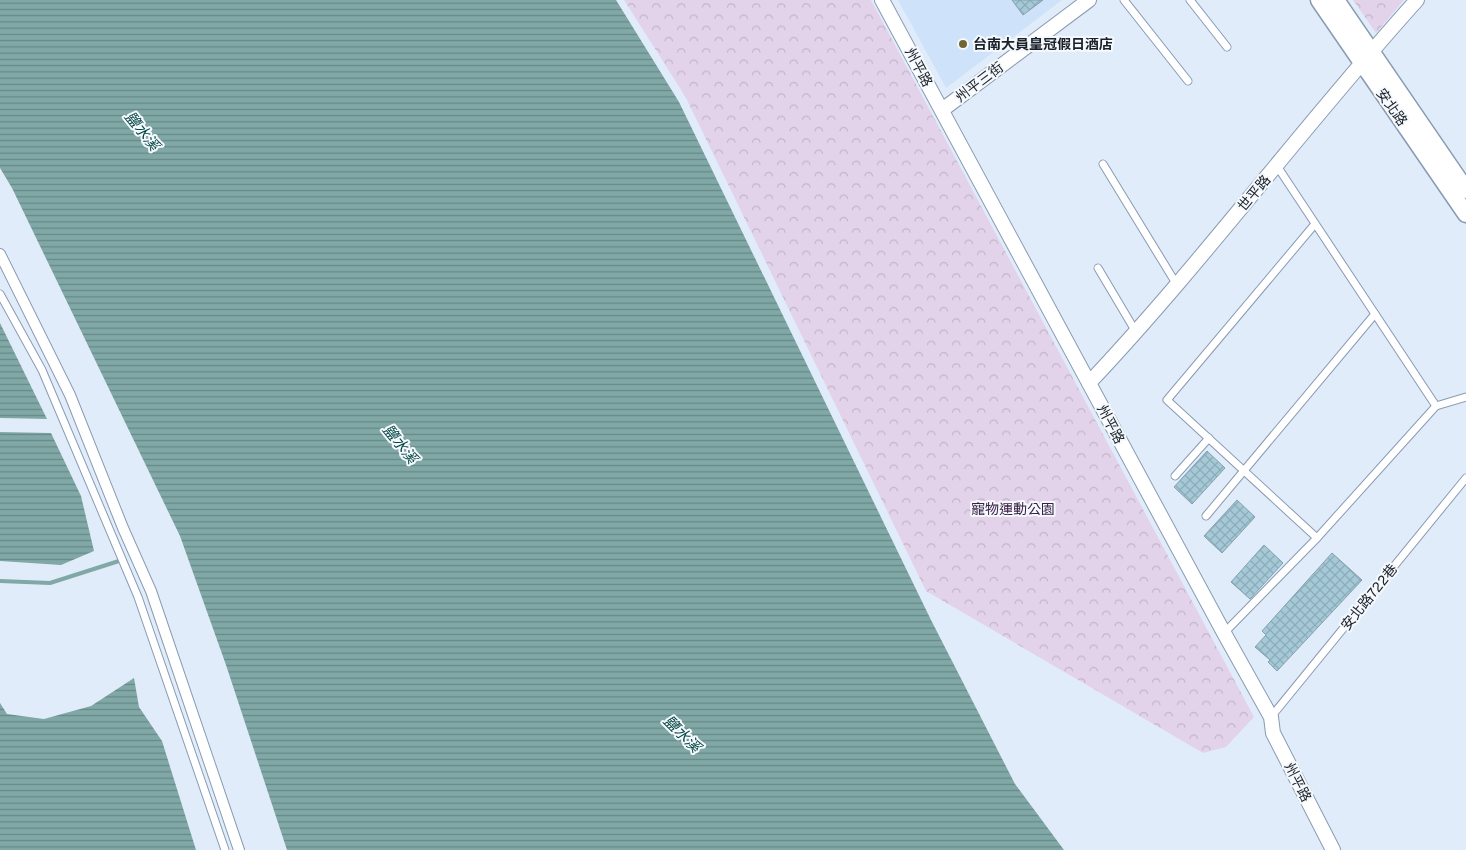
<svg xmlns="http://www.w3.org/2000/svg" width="1466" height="850" font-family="Overpass,'Noto Sans TC',sans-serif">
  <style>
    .built { fill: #cee2f9 }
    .forest { fill: url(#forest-crowns) }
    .water { fill: url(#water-rules) }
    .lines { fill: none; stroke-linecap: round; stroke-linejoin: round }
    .stream { stroke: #80a8a6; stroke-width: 4 }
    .building { fill: url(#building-cross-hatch); stroke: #83a2ad }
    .service-casing { stroke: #899bb1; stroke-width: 9 }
    .pedestrian-casing { stroke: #899bb1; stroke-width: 12 }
    .minor-casing { stroke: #899bb1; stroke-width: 16 }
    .tertiary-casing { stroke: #899bb1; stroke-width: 19 }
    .service { stroke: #fff; stroke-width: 7 }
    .pedestrian { stroke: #fff; stroke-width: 10 }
    .minor { stroke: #fff; stroke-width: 14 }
    .tertiary { stroke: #fff; stroke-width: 16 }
    .poi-dot { fill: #706734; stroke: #f5f9fd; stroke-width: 2 }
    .labels { text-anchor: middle; stroke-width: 4; stroke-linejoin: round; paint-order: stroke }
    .poi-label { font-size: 14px; font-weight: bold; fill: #1a2129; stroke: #f5f9fd; text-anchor: start }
    .street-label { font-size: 14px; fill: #1a2129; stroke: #f5f9fd }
    .park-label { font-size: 14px; fill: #3b2046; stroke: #f5f9fd }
    .water-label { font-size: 15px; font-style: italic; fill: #034442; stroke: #f5f9fd }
  </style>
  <defs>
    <pattern id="forest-crowns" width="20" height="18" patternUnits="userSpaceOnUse" patternTransform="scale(1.25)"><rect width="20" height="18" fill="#e3d3ea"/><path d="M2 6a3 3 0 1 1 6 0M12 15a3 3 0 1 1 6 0" fill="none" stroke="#c2b5c9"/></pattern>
    <pattern id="water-rules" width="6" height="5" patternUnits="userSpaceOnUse" patternTransform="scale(1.25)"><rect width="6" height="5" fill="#80a8a6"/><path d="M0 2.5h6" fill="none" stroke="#688887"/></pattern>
    <pattern id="building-cross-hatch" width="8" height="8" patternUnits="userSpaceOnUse" patternTransform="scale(1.25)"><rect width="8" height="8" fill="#a5c9d7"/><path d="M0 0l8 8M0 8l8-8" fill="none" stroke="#8dacb9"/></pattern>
  </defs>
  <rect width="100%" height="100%" fill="#e1ecfb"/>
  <!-- built -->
  <polygon class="built" points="898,0 1062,0 946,88"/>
  <!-- forest -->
  <g class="forest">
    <polygon points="624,0 871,0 1254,717 1226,747 1203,753 926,591 685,96"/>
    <polygon points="1353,0 1404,0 1376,33"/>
  </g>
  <!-- water -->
  <g class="water">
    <polygon points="0,0 616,0 679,102 931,620 1015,784 1064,850 287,850 226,665 180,536 12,188 0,168"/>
    <polygon points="0,323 47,419 0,418"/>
    <polygon points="0,432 51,433 81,496 94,551 61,565 0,561"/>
    <polygon points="134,678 139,707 162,741 196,850 0,850 0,703 7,714 44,719 91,706"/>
  </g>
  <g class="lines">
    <!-- stream -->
    <polyline class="stream" points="0,581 50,583 122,560"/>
  </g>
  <!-- building -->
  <g class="building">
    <polygon points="1012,0 1043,0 1023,15"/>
    <polygon points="1207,451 1225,468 1192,504 1174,487"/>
    <polygon points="1237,500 1255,517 1222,553 1204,536"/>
    <polygon points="1264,545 1283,563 1250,599 1231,582"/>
    <polygon points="1332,553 1362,580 1277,671 1268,662 1270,660 1255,647 1266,635 1262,631"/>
  </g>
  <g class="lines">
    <!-- service casing -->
    <g class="service-casing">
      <g id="service">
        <polyline points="1124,0 1188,81"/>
        <polyline points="1190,0 1227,47"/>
        <polyline points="1103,164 1177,285"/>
        <polyline points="1277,166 1436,406"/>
        <polyline points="1315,224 1167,400 1317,538"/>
        <polyline points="1098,268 1136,332"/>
        <polyline points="0,294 42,370 138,597 225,850"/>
        <polyline points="1175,476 1209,438"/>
        <polyline points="1206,516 1375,314"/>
        <polyline points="1224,633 1317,538 1436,406 1466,397"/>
        <polyline points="1271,717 1466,478"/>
      </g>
    </g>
    <!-- pedestrian casing -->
    <g class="pedestrian-casing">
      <polyline id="pedestrian" points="0,254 70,395 123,528 151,591 239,850"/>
    </g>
    <!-- minor casing -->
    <g class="minor-casing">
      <g id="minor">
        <polyline points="882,0 1224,633 1271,717 1273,733 1333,850"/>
        <polyline points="942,110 1089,0"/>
        <path d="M1089,383C1204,261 1304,125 1417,0"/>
      </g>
    </g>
    <!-- tertiary casing -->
    <g class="tertiary-casing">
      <g id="tertiary">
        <polyline points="1319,0 1466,214"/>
        <polyline points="1336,0 1466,190"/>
      </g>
    </g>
    <!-- service -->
    <use href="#service" class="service"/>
    <!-- pedestrian -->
    <use href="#pedestrian" class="pedestrian"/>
    <!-- minor -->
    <use href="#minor" class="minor"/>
    <!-- tertiary -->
    <use href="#tertiary" class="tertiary"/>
  </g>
  <!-- markers -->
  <circle class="poi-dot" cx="963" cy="44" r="5"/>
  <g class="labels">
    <!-- poi labels -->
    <g class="poi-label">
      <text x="973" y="49">台南大員皇冠假日酒店</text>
    </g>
    <!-- street labels -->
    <g class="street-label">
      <text transform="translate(919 67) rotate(62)" y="5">州平路</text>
      <text transform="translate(979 82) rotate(-37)" y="5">州平三街</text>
      <text transform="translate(1392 107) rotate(55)" y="5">安北路</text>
      <text transform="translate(1254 193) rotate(-50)" y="5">世平路</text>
      <text transform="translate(1111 424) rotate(62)" y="5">州平路</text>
      <text transform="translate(1369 597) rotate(-51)" y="5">安北路722巷</text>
      <text transform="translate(1298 782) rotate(63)" y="5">州平路</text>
    </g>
    <!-- park labels -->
    <g class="park-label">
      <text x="1013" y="514">寵物運動公園</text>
    </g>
    <!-- water labels -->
    <g class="water-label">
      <text transform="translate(142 131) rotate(51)" y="5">鹽水溪</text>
      <text transform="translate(400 444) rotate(51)" y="5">鹽水溪</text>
      <text transform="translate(682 734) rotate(45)" y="5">鹽水溪</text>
    </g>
  </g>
</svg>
